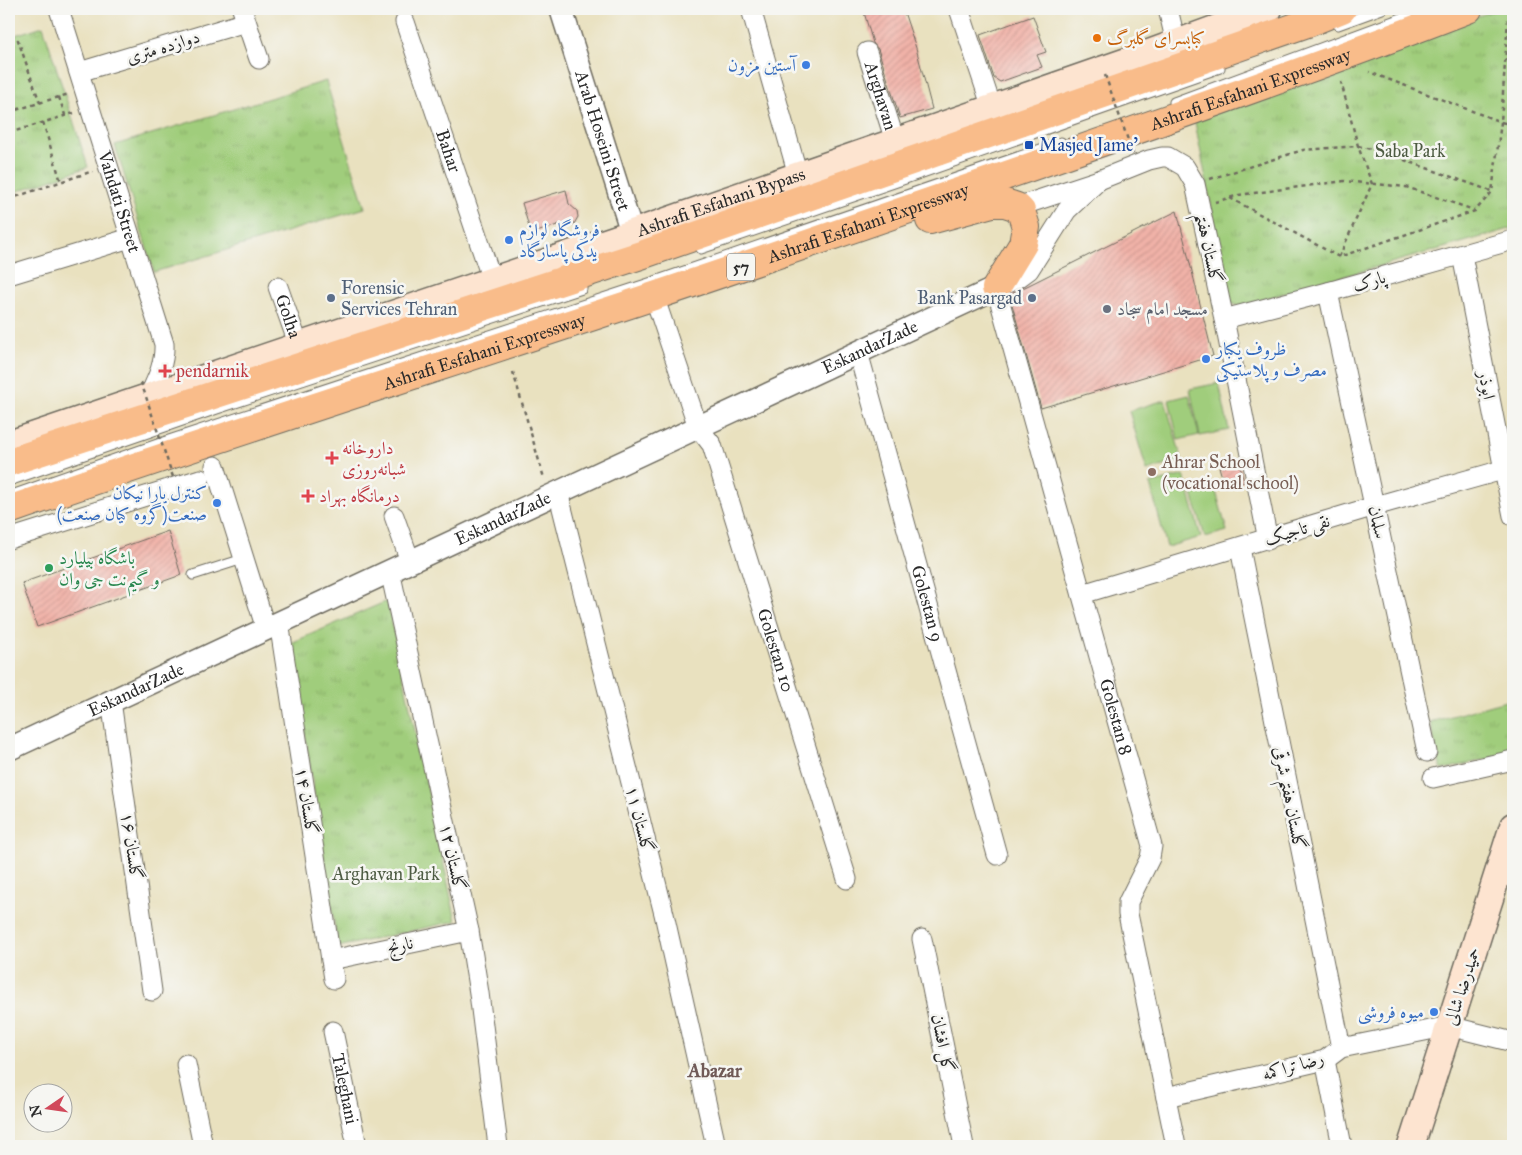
<svg xmlns="http://www.w3.org/2000/svg" width="1522" height="1155" font-family="'IM FELL Great Primer',Amiri,serif">
  <style>
    .green { fill: #a0cd7b; stroke: #667c53 }
    .park { fill: url(#park-tufts); stroke: #667c53 }
    .building { fill: url(#building-hatch) }
    .lines { fill: none; stroke-linecap: round; stroke-linejoin: round }
    .service-casing { stroke: #6e6b5f; stroke-width: 11 }
    .minor-casing { stroke: #6e6b5f; stroke-width: 21 }
    .tertiary-casing { stroke: #6e6b5f; stroke-width: 25 }
    .secondary-casing { stroke: #6e6b5f; stroke-width: 29 }
    .trunk-casing { stroke: #6e6b5f; stroke-width: 30 }
    .path { stroke: #6e6b5f; stroke-width: 2.5; stroke-dasharray: 4 4; stroke-linecap: butt }
    .service { stroke: #fff; stroke-width: 9 }
    .minor { stroke: #fff; stroke-width: 19 }
    .tertiary { stroke: #fff; stroke-width: 22 }
    .secondary { stroke: #fde4d0; stroke-width: 26 }
    .trunk { stroke: #f9bc8a; stroke-width: 28 }
    .path-bridge { stroke: #6e6b5f; stroke-width: 2.5; stroke-dasharray: 4 4; stroke-linecap: butt }
    .food-dot { fill: #e8710a; stroke: #f6f6f2; stroke-width: 2 }
    .shop-dot { fill: #3f7fe0; stroke: #f6f6f2; stroke-width: 2 }
    .transit-dot { fill: #1a4fb4; stroke: #f6f6f2; stroke-width: 2 }
    .service-dot { fill: #5c6f8a; stroke: #f6f6f2; stroke-width: 2 }
    .worship-dot { fill: #6b7280; stroke: #f6f6f2; stroke-width: 2 }
    .health-dot { fill: #e0444e; stroke: #f6f6f2; stroke-width: 2 }
    .education-dot { fill: #8d6e63; stroke: #f6f6f2; stroke-width: 2 }
    .leisure-dot { fill: #2e9e5b; stroke: #f6f6f2; stroke-width: 2 }
    .labels { text-anchor: middle; stroke-width: 5; stroke-linejoin: round; paint-order: stroke }
    .shield { fill: #f6f6f2; stroke: #686867; stroke-width: 1 }
    .shield-label { font-size: 16px; font-weight: bold; fill: #2b2b2b }
    .food-label { font-size: 18px; fill: #c56008; stroke: #f6f6f2; text-anchor: start }
    .street-label { font-size: 18px; fill: #2b2b2b; stroke: #f6f6f2 }
    .shop-label { font-size: 18px; fill: #366cbe; stroke: #f6f6f2; text-anchor: end }
    .transit-label { font-size: 18px; fill: #164399; stroke: #f6f6f2; text-anchor: start }
    .park-label { font-size: 18px; fill: #4e5c43; stroke: #f6f6f2 }
    .service-label { font-size: 18px; fill: #4e5e75; stroke: #f6f6f2; text-anchor: start }
    .worship-label { font-size: 18px; fill: #5b616d; stroke: #f6f6f2; text-anchor: start }
    .health-label { font-size: 18px; fill: #be3a42; stroke: #f6f6f2; text-anchor: start }
    .education-label { font-size: 18px; fill: #785e54; stroke: #f6f6f2; text-anchor: start }
    .leisure-label { font-size: 18px; fill: #27864d; stroke: #f6f6f2; text-anchor: start }
    .neighbourhood-label { font-size: 19px; font-weight: bold; fill: #705a57; stroke: #f6f6f2 }
  </style>
  <defs>
    <pattern id="park-tufts" width="24" height="20" patternUnits="userSpaceOnUse" patternTransform="scale(1.25)"><rect width="24" height="20" fill="#a0cd7b"/><path d="M3 7l-1-3M5 7V3M7 7l1-3M15 17l-1-3M17 17v-4M19 17l1-3" fill="none" stroke="#8ab06a"/></pattern>
    <pattern id="building-hatch" width="6" height="6" patternUnits="userSpaceOnUse" patternTransform="scale(1.25)"><rect width="6" height="6" fill="#f1b2a8"/><path d="M-1 1l2-2M0 6l6-6M5 7l2-2" fill="none" stroke="#cf9991"/></pattern>
  </defs>
  <rect width="100%" height="100%" fill="#f6f6f2"/>
  <filter id="ink" filterUnits="userSpaceOnUse"><feTurbulence type="fractalNoise" baseFrequency=".02" numOctaves="2"/><feDisplacementMap in="SourceGraphic" scale="10" xChannelSelector="R" yChannelSelector="G"/><feConvolveMatrix kernelMatrix="1 2 1 2 8 2 1 2 1" color-interpolation-filters="sRGB"/></filter>
  <filter id="wash" filterUnits="userSpaceOnUse"><feTurbulence type="fractalNoise" baseFrequency=".0096" numOctaves="4" result="noise"/><feDisplacementMap in="SourceGraphic" scale="20" xChannelSelector="R" yChannelSelector="G"/><feGaussianBlur stdDeviation="1.12" result="paint"/><feColorMatrix in="noise" values="0 0 0 0 0 0 0 0 0 0 0 0 0 0 0 0 0 1.4 0 .05"/><feComposite in="paint" operator="in"/></filter>
  <g filter="url(#wash)">
    <rect width="100%" height="100%" fill="#e9e1bf"/>
    <!-- green -->
    <g class="green">
      <polygon points="1219,383 1229,430 1200,436 1190,389"/>
      <polygon points="1189,395 1199,435 1178,440 1169,400"/>
      <polygon points="1165,400 1182,460 1147,471 1129,411"/>
      <polygon points="1184,475 1201,537 1167,547 1150,484"/>
      <polygon points="1215,488 1227,531 1205,537 1192,494"/>
    </g>
    <!-- park -->
    <g class="park">
      <polygon points="1498,9 1513,9 1513,228 1240,306 1230,303 1194,117"/>
      <polygon points="43,26 88,167 9,194 9,37"/>
      <polygon points="326,81 365,208 154,272 115,145"/>
      <polygon points="387,601 456,921 338,947 291,643"/>
      <polygon points="1513,699 1513,753 1441,770 1430,722"/>
    </g>
    <g id="blocks">
      <!-- building -->
      <g class="building">
        <polygon points="863,9 903,9 916,48 932,109 900,118 878,49 873,43"/>
        <polygon points="1033,16 1046,52 1037,55 1042,67 1000,82 994,78 980,35"/>
        <polygon points="566,190 569,204 577,211 578,217 574,224 569,226 560,224 531,234 522,203"/>
        <polygon points="1177,211 1213,356 1041,408 1011,301 1011,294"/>
        <polygon points="1239,462 1244,482 1225,487 1219,467"/>
        <polygon points="168,531 181,575 37,627 22,583"/>
      </g>
    </g>
  </g>
  <g filter="url(#ink)">
    <use href="#blocks" fill-opacity="0" stroke="#6e6b5f" stroke-width="1"/>
    <g class="lines">
      <!-- service casing -->
      <g class="service-casing">
        <g id="service">
          <polyline points="1338,25 1382,9"/>
          <polyline points="1174,102 1426,9"/>
          <polyline points="701,249 894,183 1220,68"/>
          <polyline points="9,481 217,409 582,289"/>
          <polyline points="9,496 169,440 649,283 1061,142"/>
          <polyline points="193,575 243,559"/>
        </g>
      </g>
      <!-- minor casing -->
      <g class="minor-casing">
        <g id="minor">
          <path id="s1" d="M59,9L164,344C165,363 157,379 149,396"/>
          <polyline points="242,9 259,59"/>
          <polyline points="751,9 798,175"/>
          <polyline points="959,9 992,108"/>
          <polyline points="1168,9 1176,43"/>
          <path id="s2" d="M405,22L492,280"/>
          <path id="s3" d="M867,52L895,141"/>
          <polyline points="79,72 246,22"/>
          <path id="s4" d="M1099,180L1067,210L1029,270L1018,278L996,288L1152,846L1150,858L1128,902V914L1176,1146"/>
          <polyline points="1017,207 1099,180 1149,160 1162,157 1168,157 1185,167 1195,184 1224,319 1268,540"/>
          <polyline points="1462,255 1513,516"/>
          <polyline points="9,275 130,238"/>
          <path id="s5" d="M278,287L299,346"/>
          <polyline points="1328,292 1427,752"/>
          <path id="s6" d="M654,296L698,427L712,445L847,879"/>
          <polyline points="1224,319 1328,292 1513,240"/>
          <path id="s7" d="M858,352L997,855"/>
          <polyline points="215,466 266,629"/>
          <polyline points="558,492 664,914 716,1146"/>
          <polyline points="394,516 410,561"/>
          <polyline points="9,539 200,479"/>
          <polyline points="1240,548 1341,1048"/>
          <polyline points="390,571 469,931 479,993 498,1146"/>
          <polyline points="1082,594 1375,506 1513,467"/>
          <polyline points="279,622 334,979"/>
          <polyline points="111,701 152,991"/>
          <polyline points="1433,778 1513,760"/>
          <polyline points="922,939 964,1146"/>
          <polyline points="331,960 469,931"/>
          <path id="s8" d="M333,1031L357,1146"/>
          <polyline points="1325,1060 1342,1146"/>
          <polyline points="186,1064 203,1146"/>
          <polyline points="1166,1097 1325,1060 1341,1048 1449,1026 1513,1042"/>
        </g>
      </g>
      <!-- tertiary casing -->
      <g class="tertiary-casing">
        <g id="tertiary">
          <path id="s9" d="M561,9L632,233L640,247"/>
          <path id="s10" d="M9,749L996,288"/>
        </g>
      </g>
      <!-- secondary casing -->
      <g class="secondary-casing">
        <g id="secondary">
          <path id="s11" d="M9,444L632,233L1130,60L1269,9"/>
          <polyline points="1411,1146 1513,826"/>
        </g>
      </g>
      <!-- trunk casing -->
      <g class="trunk-casing">
        <g id="trunk">
          <polyline points="930,220 992,203 1005,203 1017,207 1021,211 1026,227 1023,244 996,288"/>
          <polyline points="9,462 644,254 1310,22 1342,9"/>
          <path id="s12" d="M9,510C223,435 441,367 657,295C789,251 921,205 1053,159C1192,111 1331,62 1468,9"/>
        </g>
      </g>
      <!-- path -->
      <g class="path">
        <polyline points="1508,19 1501,122 1513,125"/>
        <polyline points="9,42 18,40 40,103"/>
        <polyline points="59,97 65,115"/>
        <polyline points="9,112 69,94"/>
        <polyline points="43,122 61,182"/>
        <polyline points="9,133 74,113"/>
        <polyline points="1358,146 1379,151 1491,191"/>
        <polyline points="1210,179 1303,150 1358,146 1341,82"/>
        <polyline points="1230,198 1339,257 1475,211 1492,192 1501,122 1369,72"/>
        <polyline points="9,199 93,171"/>
        <polyline points="1215,202 1239,195 1344,181 1406,187 1474,210"/>
        <polyline points="1339,257 1372,184 1358,146"/>
        <polyline points="513,372 544,478"/>
      </g>
      <!-- service -->
      <use href="#service" class="service"/>
      <!-- minor -->
      <use href="#minor" class="minor"/>
      <!-- tertiary -->
      <use href="#tertiary" class="tertiary"/>
      <!-- secondary -->
      <use href="#secondary" class="secondary"/>
      <!-- trunk -->
      <use href="#trunk" class="trunk"/>
      <!-- path-bridge -->
      <g class="path-bridge">
        <polyline points="1105,75 1133,154"/>
        <polyline points="141,382 173,477"/>
      </g>
    </g>
  </g>
  <!-- markers -->
  <circle class="food-dot" cx="1097" cy="38" r="5"/>
  <g class="shop-dot">
    <circle cx="806" cy="65" r="5"/>
    <circle cx="509" cy="240" r="5"/>
    <circle cx="1206" cy="359" r="5"/>
    <circle cx="217" cy="503" r="5"/>
    <circle cx="1434" cy="1012" r="5"/>
  </g>
  <rect class="transit-dot" x="1024" y="140" width="10" height="10" rx="2.5"/>
  <g class="service-dot">
    <circle cx="331" cy="298" r="5"/>
    <circle cx="1032" cy="298" r="5"/>
  </g>
  <circle class="worship-dot" cx="1107" cy="309" r="5"/>
  <g class="health-dot">
    <path d="M162.5 363.5h5v5h5v5h-5v5h-5v-5h-5v-5h5z"/>
    <path d="M329.5 450.5h5v5h5v5h-5v5h-5v-5h-5v-5h5z"/>
    <path d="M305.5 488.5h5v5h5v5h-5v5h-5v-5h-5v-5h5z"/>
  </g>
  <circle class="education-dot" cx="1152" cy="472" r="5"/>
  <circle class="leisure-dot" cx="49" cy="568" r="5"/>
  <g class="labels">
    <!-- shield labels -->
    <rect class="shield" x="727" y="253.5" width="28" height="27" rx="4"/>
    <g class="shield-label">
      <text x="741" y="273">57</text>
    </g>
    <!-- food labels -->
    <g class="food-label">
      <text x="1107" y="44">کبابسرای گلبرگ</text>
    </g>
    <!-- street labels -->
    <g class="street-label">
      <text transform="translate(163 47) rotate(-17)" y="6">دوازده متری</text>
      <text dy="6" stroke="none"><textPath href="#s12" startOffset="1311">Ashrafi Esfahani Expressway</textPath></text>
      <text dy="6" stroke="none"><textPath href="#s3" startOffset="46">Arghavan</textPath></text>
      <text dy="6" stroke="none"><textPath href="#s9" startOffset="138">Arab Hoseini Street</textPath></text>
      <text dy="6" stroke="none"><textPath href="#s2" startOffset="136">Bahar</textPath></text>
      <text dy="6" stroke="none"><textPath href="#s1" startOffset="202">Vahdati Street</textPath></text>
      <text dy="6" stroke="none"><textPath href="#s11" startOffset="752">Ashrafi Esfahani Bypass</textPath></text>
      <text dy="6" stroke="none"><textPath href="#s12" startOffset="906">Ashrafi Esfahani Expressway</textPath></text>
      <text transform="translate(1209 248) rotate(78)" y="6">گلستان هفتم</text>
      <text transform="translate(1369 281) rotate(-16)" y="6">پارک</text>
      <text dy="6" stroke="none"><textPath href="#s5" startOffset="31">Golha</textPath></text>
      <text dy="6" stroke="none"><textPath href="#s10" startOffset="950">EskandarZade</textPath></text>
      <text dy="6" stroke="none"><textPath href="#s12" startOffset="501">Ashrafi Esfahani Expressway</textPath></text>
      <text transform="translate(1487 385) rotate(79)" y="6">ابوذر</text>
      <text dy="6" stroke="none"><textPath href="#s10" startOffset="545">EskandarZade</textPath></text>
      <text transform="translate(1378 522) rotate(78)" y="6">سلمان</text>
      <text transform="translate(1297 530) rotate(-17)" y="6">نقی تاجیک</text>
      <text dy="6" stroke="none"><textPath href="#s7" startOffset="261">Golestan 9</textPath></text>
      <text dy="6" stroke="none"><textPath href="#s6" startOffset="376">Golestan 10</textPath></text>
      <text dy="6" stroke="none"><textPath href="#s10" startOffset="140">EskandarZade</textPath></text>
      <text dy="6" stroke="none"><textPath href="#s4" startOffset="598">Golestan 8</textPath></text>
      <text transform="translate(1290 798) rotate(79)" y="6">گلستان هفتم شرقی</text>
      <text transform="translate(307 801) rotate(81)" y="6">گلستان ۱۴</text>
      <text transform="translate(640 819) rotate(76)" y="6">گلستان ۱۱</text>
      <text transform="translate(132 846) rotate(82)" y="6">گلستان ۱۶</text>
      <text transform="translate(453 857) rotate(78)" y="6">گلستان ۱۲</text>
      <text transform="translate(400 945) rotate(-12)" y="6">نارنج</text>
      <text transform="translate(1462 986) rotate(-72)" y="6">حمیدرضا شالی</text>
      <text transform="translate(943 1043) rotate(79)" y="6">گل افشان</text>
      <text transform="translate(1293 1066) rotate(-16)" y="6">رضا تراکمه</text>
      <text dy="6" stroke="none"><textPath href="#s8" startOffset="59">Taleghani</textPath></text>
    </g>
    <!-- shop labels -->
    <g class="shop-label">
      <text x="796" y="71">آستین مزون</text>
      <text x="519" y="236" text-anchor="start">فروشگاه لوازم<tspan x="519" dy="21">یدکی پاسارگاد</tspan></text>
      <text x="1216" y="355" text-anchor="start">ظروف یکبار<tspan x="1216" dy="21">مصرف و پلاستیکی</tspan></text>
      <text x="207" y="499">کنترل یارا نیکان<tspan x="207" dy="21">صنعت(گروه کیان صنعت)</tspan></text>
      <text x="1424" y="1018">میوه فروشی</text>
    </g>
    <!-- transit labels -->
    <g class="transit-label">
      <text x="1039" y="151">Masjed Jame'</text>
    </g>
    <!-- park labels -->
    <g class="park-label">
      <text x="1410" y="157">Saba Park</text>
      <text x="386" y="880">Arghavan Park</text>
    </g>
    <!-- service labels -->
    <g class="service-label">
      <text x="341" y="294">Forensic<tspan x="341" dy="21">Services Tehran</tspan></text>
      <text x="1022" y="304" text-anchor="end">Bank Pasargad</text>
    </g>
    <!-- worship labels -->
    <g class="worship-label">
      <text x="1117" y="315">مسجد امام سجاد</text>
    </g>
    <!-- health labels -->
    <g class="health-label">
      <text x="176" y="377">pendarnik</text>
      <text x="342" y="454">داروخانه<tspan x="342" dy="21">شبانه‌روزی</tspan></text>
      <text x="319" y="502">درمانگاه بهراد</text>
    </g>
    <!-- education labels -->
    <g class="education-label">
      <text x="1162" y="468">Ahrar School<tspan x="1162" dy="21">(vocational school)</tspan></text>
    </g>
    <!-- leisure labels -->
    <g class="leisure-label">
      <text x="59" y="564">باشگاه بیلیارد<tspan x="59" dy="21">و گیم‌نت جی وان</tspan></text>
    </g>
    <!-- neighbourhood labels -->
    <g class="neighbourhood-label">
      <text x="715" y="1077">Abazar</text>
    </g>
  </g>
  <!-- margin -->
  <rect width="1522" height="1155" fill="none" stroke="#f6f6f2" stroke-width="30"/>
  <!-- north arrow -->
  <g transform="translate(48 1108) rotate(257)"><circle r="24" fill="#f6f6f2" stroke="#a5a5a2"/>
  <path d="M0-4L9 19L0 12L-9 19Z" fill="#d1495b"/>
  <text y="-8" font-size="14" font-weight="bold" text-anchor="middle" fill="#2b2b2b">N</text>
  </g>
</svg>
